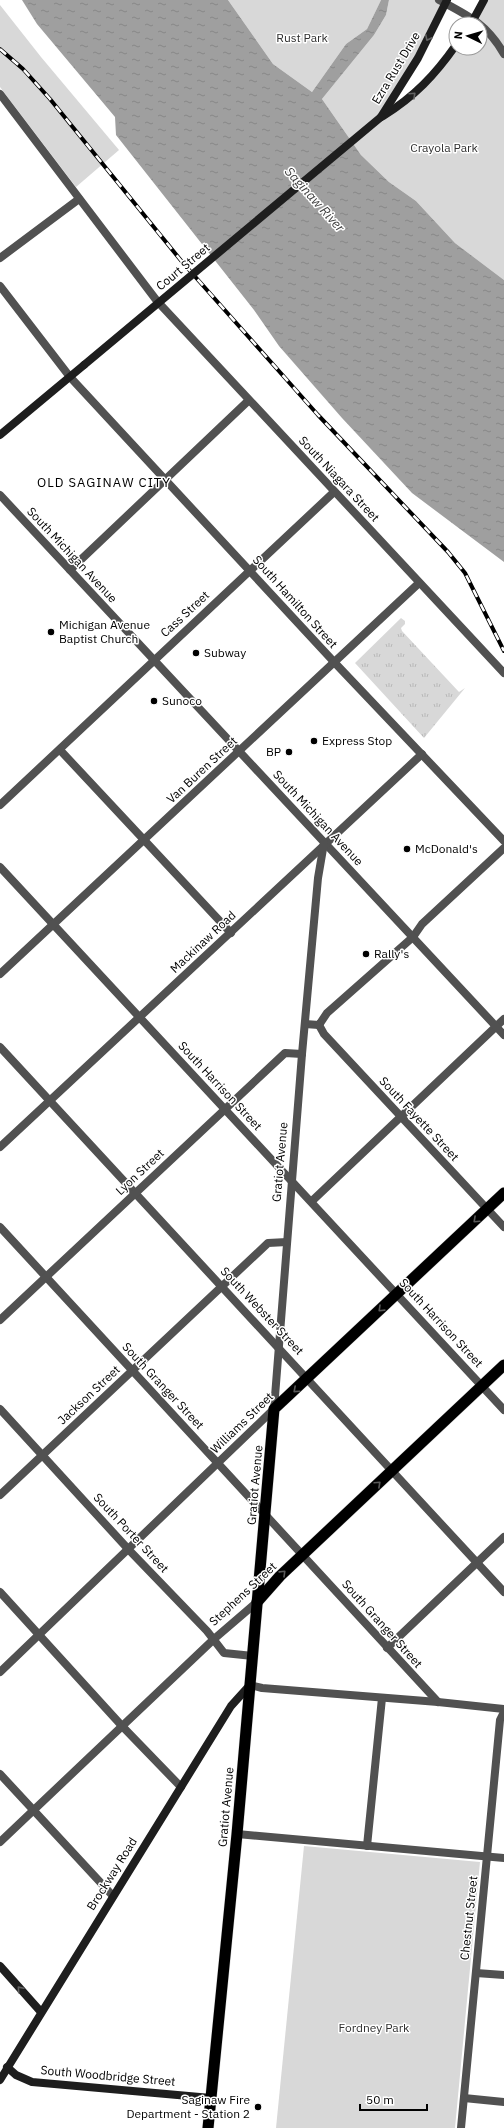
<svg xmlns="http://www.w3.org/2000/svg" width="504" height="2128" font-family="'IBM Plex Sans',sans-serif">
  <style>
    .grass { fill: url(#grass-tufts) }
    .park { fill: #d8d8d8 }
    .water { fill: url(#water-ripples) }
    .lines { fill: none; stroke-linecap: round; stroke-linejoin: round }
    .trunk-casing { stroke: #dbdbdb; stroke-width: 12 }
    .minor { stroke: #515151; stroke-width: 8 }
    .tertiary { stroke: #515151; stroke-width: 8 }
    .secondary { stroke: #1e1e1e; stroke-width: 8 }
    .trunk { stroke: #000; stroke-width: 11 }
    .rail-casing { stroke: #000; stroke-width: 4 }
    .rail { stroke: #fff; stroke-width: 2.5; stroke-dasharray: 8; stroke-linecap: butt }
    .secondary-bridge { stroke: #1e1e1e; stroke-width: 8 }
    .oneway { stroke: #626262 }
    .oneway2 { stroke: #595959 }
    .poi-dot { fill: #000; stroke: #fff; stroke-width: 1.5 }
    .labels { text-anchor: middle; stroke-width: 3; stroke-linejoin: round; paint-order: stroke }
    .park-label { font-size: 12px; fill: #2f2f2f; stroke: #fff }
    .street-label { font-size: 12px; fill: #000; stroke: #fff }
    .poi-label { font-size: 12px; fill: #000; stroke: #fff; text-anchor: start }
    .water-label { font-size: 13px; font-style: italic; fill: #404040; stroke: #fff }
    .neighbourhood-label { font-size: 13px; letter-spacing: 1px; fill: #000; stroke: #fff }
  </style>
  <defs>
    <pattern id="grass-tufts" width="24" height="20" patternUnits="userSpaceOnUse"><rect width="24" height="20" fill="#d8d8d8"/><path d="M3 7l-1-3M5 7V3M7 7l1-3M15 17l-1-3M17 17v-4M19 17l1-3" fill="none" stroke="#b8b8b8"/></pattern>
    <pattern id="water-ripples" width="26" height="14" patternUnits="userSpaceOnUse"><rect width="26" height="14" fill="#9f9f9f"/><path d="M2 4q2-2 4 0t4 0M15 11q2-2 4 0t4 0" fill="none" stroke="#878787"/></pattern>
  </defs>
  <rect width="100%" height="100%" fill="#fff"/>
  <!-- grass -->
  <polygon class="grass" points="401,618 405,621 405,624 401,628 402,631 459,692 465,688 424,738 355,663"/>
  <!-- park -->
  <g class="park">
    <polygon points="228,0 381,0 367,29 346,44 312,92 273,64"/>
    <polygon points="389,0 447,0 382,116 407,101 456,48 480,48 480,24 471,24 484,0 504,0 504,280 455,243 416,201 389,182 361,155 322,99 374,35 386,15"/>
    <polygon points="0,5 41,57 119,150 76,187 0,87"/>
    <polygon points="304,1846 480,1862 455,2128 276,2128"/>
  </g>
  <!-- water -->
  <polygon class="water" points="22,0 228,0 273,64 312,92 346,44 367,29 381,0 389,0 386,15 374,35 322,99 361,155 389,182 416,201 455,243 504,280 504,562 412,493 342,418 279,346 254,310 116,135 115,117 37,24"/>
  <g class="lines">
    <!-- trunk casing -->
    <g class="trunk-casing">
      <g id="trunk">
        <polyline points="257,1602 280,1576 504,1365"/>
        <polyline points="208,2128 237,1834 274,1409 504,1193"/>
      </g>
    </g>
    <!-- minor -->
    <g class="minor">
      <path d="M439,0C469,16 487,24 504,54"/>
      <polyline points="0,94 157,301 504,673"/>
      <polyline points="0,258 79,199"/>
      <polyline points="0,286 70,377 335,663 504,841"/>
      <polyline points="70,570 248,401"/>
      <polyline points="60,750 231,933"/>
      <polyline points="0,805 334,492"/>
      <polyline points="0,867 504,1410"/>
      <polyline points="0,974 419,583"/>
      <polyline points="305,1024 319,1025 327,1013 413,937 422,924 504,848"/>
      <polyline points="319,1025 324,1034 504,1227"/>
      <polyline points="0,1047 504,1592"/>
      <polyline points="312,1201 504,1019"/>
      <polyline points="0,1227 438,1702"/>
      <polyline points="0,1320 285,1053 302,1054"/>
      <polyline points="0,1409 129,1550 207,1631 224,1653 253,1656"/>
      <polyline points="0,1495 268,1243 287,1242"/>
      <polyline points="0,1592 122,1726 181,1787"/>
      <polyline points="387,1648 504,1537"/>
      <polyline points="0,1672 274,1409"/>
      <polyline points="250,1685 262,1688 438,1702 504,1709"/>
      <polyline points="0,1774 113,1896"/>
      <polyline points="237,1834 504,1858"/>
      <polyline points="0,1842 214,1639 257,1602"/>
      <polyline points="367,1846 382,1698"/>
      <polyline points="476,1973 504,1975"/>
      <polyline points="464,2098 504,2102"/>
      <polyline points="461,2128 500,1720 504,1712"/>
    </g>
    <!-- tertiary -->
    <g class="tertiary">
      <polyline points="0,495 504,1035"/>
      <polyline points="0,1147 422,754"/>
      <polyline points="274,1409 302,1054 318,878 324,843"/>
    </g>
    <!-- secondary -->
    <g class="secondary">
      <polyline points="471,24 484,0"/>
      <path d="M383,116C414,97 435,75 456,45"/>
      <polyline points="381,117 418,58 447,0"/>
      <polyline points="0,435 84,365"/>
      <polyline points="0,1966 41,2012"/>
      <polyline points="7,2067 16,2075 32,2082 211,2098"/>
      <polyline points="0,2080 231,1706 250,1685"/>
    </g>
    <!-- trunk -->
    <use href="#trunk" class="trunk"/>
    <!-- rail casing -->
    <g class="rail-casing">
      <polyline id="rail" points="0,49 23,69 50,99 183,263 318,415 448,552 465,573 504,651"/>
    </g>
    <!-- rail -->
    <use href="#rail" class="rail"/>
    <!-- secondary-bridge -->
    <polyline class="secondary-bridge" points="84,365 381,117"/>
  </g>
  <!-- one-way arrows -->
  <defs><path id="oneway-chevron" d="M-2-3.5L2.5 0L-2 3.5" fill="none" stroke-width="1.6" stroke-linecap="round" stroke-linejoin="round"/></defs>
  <g class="oneway">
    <use href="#oneway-chevron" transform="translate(428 38) rotate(116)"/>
    <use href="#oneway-chevron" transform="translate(413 95) rotate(-43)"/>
    <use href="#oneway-chevron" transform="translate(20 1989) rotate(-131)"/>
  </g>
  <g class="oneway2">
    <use href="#oneway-chevron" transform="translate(476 1220) rotate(137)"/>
    <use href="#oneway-chevron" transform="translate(381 1309) rotate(136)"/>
    <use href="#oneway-chevron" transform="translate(296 1390) rotate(138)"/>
    <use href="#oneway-chevron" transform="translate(378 1484) rotate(-43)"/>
    <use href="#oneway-chevron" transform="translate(283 1573) rotate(-44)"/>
  </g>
  <!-- markers -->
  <g class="poi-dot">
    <circle cx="51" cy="632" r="4"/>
    <circle cx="196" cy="653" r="4"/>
    <circle cx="154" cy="701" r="4"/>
    <circle cx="314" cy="741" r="4"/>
    <circle cx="289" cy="752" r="4"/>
    <circle cx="407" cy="849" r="4"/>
    <circle cx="366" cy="954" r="4"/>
    <circle cx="258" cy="2107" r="4"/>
  </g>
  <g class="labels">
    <!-- park labels -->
    <g class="park-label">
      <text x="302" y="42">Rust Park</text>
      <text x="444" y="152">Crayola Park</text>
      <text x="374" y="2032">Fordney Park</text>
    </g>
    <!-- street labels -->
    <g class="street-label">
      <text transform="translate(396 68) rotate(-59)" y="4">Ezra Rust Drive</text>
      <text transform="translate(183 267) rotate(-40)" y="4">Court Street</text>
      <text transform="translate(339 479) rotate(47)" y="4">South Niagara Street</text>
      <text transform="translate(72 555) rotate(47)" y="4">South Michigan Avenue</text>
      <text transform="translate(295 602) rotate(48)" y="4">South Hamilton Street</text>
      <text transform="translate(185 614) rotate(-43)" y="4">Cass Street</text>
      <text transform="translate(202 770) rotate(-43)" y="4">Van Buren Street</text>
      <text transform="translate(318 818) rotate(47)" y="4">South Michigan Avenue</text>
      <text transform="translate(203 942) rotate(-43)" y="4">Mackinaw Road</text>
      <text transform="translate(220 1086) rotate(47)" y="4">South Harrison Street</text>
      <text transform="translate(419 1119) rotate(47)" y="4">South Fayette Street</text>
      <text transform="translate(280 1162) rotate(-85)" y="4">Gratiot Avenue</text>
      <text transform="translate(140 1172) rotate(-43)" y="4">Lyon Street</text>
      <text transform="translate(262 1311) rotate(47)" y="4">South Webster Street</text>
      <text transform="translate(441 1323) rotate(47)" y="4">South Harrison Street</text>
      <text transform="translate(163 1386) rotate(47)" y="4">South Granger Street</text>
      <text transform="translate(89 1395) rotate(-43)" y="4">Jackson Street</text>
      <text transform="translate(242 1423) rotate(-44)" y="4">Williams Street</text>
      <text transform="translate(255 1485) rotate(-85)" y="4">Gratiot Avenue</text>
      <text transform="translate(131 1533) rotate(47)" y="4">South Porter Street</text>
      <text transform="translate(243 1594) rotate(-43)" y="4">Stephens Street</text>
      <text transform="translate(382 1624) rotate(48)" y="4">South Granger Street</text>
      <text transform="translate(226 1807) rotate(-85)" y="4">Gratiot Avenue</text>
      <text transform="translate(112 1874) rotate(-58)" y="4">Brockway Road</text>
      <text transform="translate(469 1918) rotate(-84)" y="4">Chestnut Street</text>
      <text transform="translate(108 2076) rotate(5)" y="4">South Woodbridge Street</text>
    </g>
    <!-- poi labels -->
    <g class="poi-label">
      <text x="59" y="629">Michigan Avenue<tspan x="59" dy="14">Baptist Church</tspan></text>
      <text x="204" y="657">Subway</text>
      <text x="162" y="705">Sunoco</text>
      <text x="322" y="745">Express Stop</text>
      <text x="281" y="756" text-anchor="end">BP</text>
      <text x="415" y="853">McDonald's</text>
      <text x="374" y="958">Rally's</text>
      <text x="250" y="2104" text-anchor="end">Saginaw Fire<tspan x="250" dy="14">Department - Station 2</tspan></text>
    </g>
    <!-- water labels -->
    <g class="water-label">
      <text transform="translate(315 199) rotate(48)" y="5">Saginaw River</text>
    </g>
    <!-- neighbourhood labels -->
    <g class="neighbourhood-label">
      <text x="104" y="487">OLD SAGINAW CITY</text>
    </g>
  </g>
  <!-- north arrow -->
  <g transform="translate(468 36) rotate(275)"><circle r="19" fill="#ffffff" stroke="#999999"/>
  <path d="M0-3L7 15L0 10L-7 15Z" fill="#000000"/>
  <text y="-6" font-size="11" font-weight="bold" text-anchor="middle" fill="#000000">N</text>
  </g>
  <!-- scale -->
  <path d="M360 2104v6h67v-6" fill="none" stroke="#000000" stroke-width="2"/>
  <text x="366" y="2104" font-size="12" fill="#000000" stroke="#ffffff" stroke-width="3" paint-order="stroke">50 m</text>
</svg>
